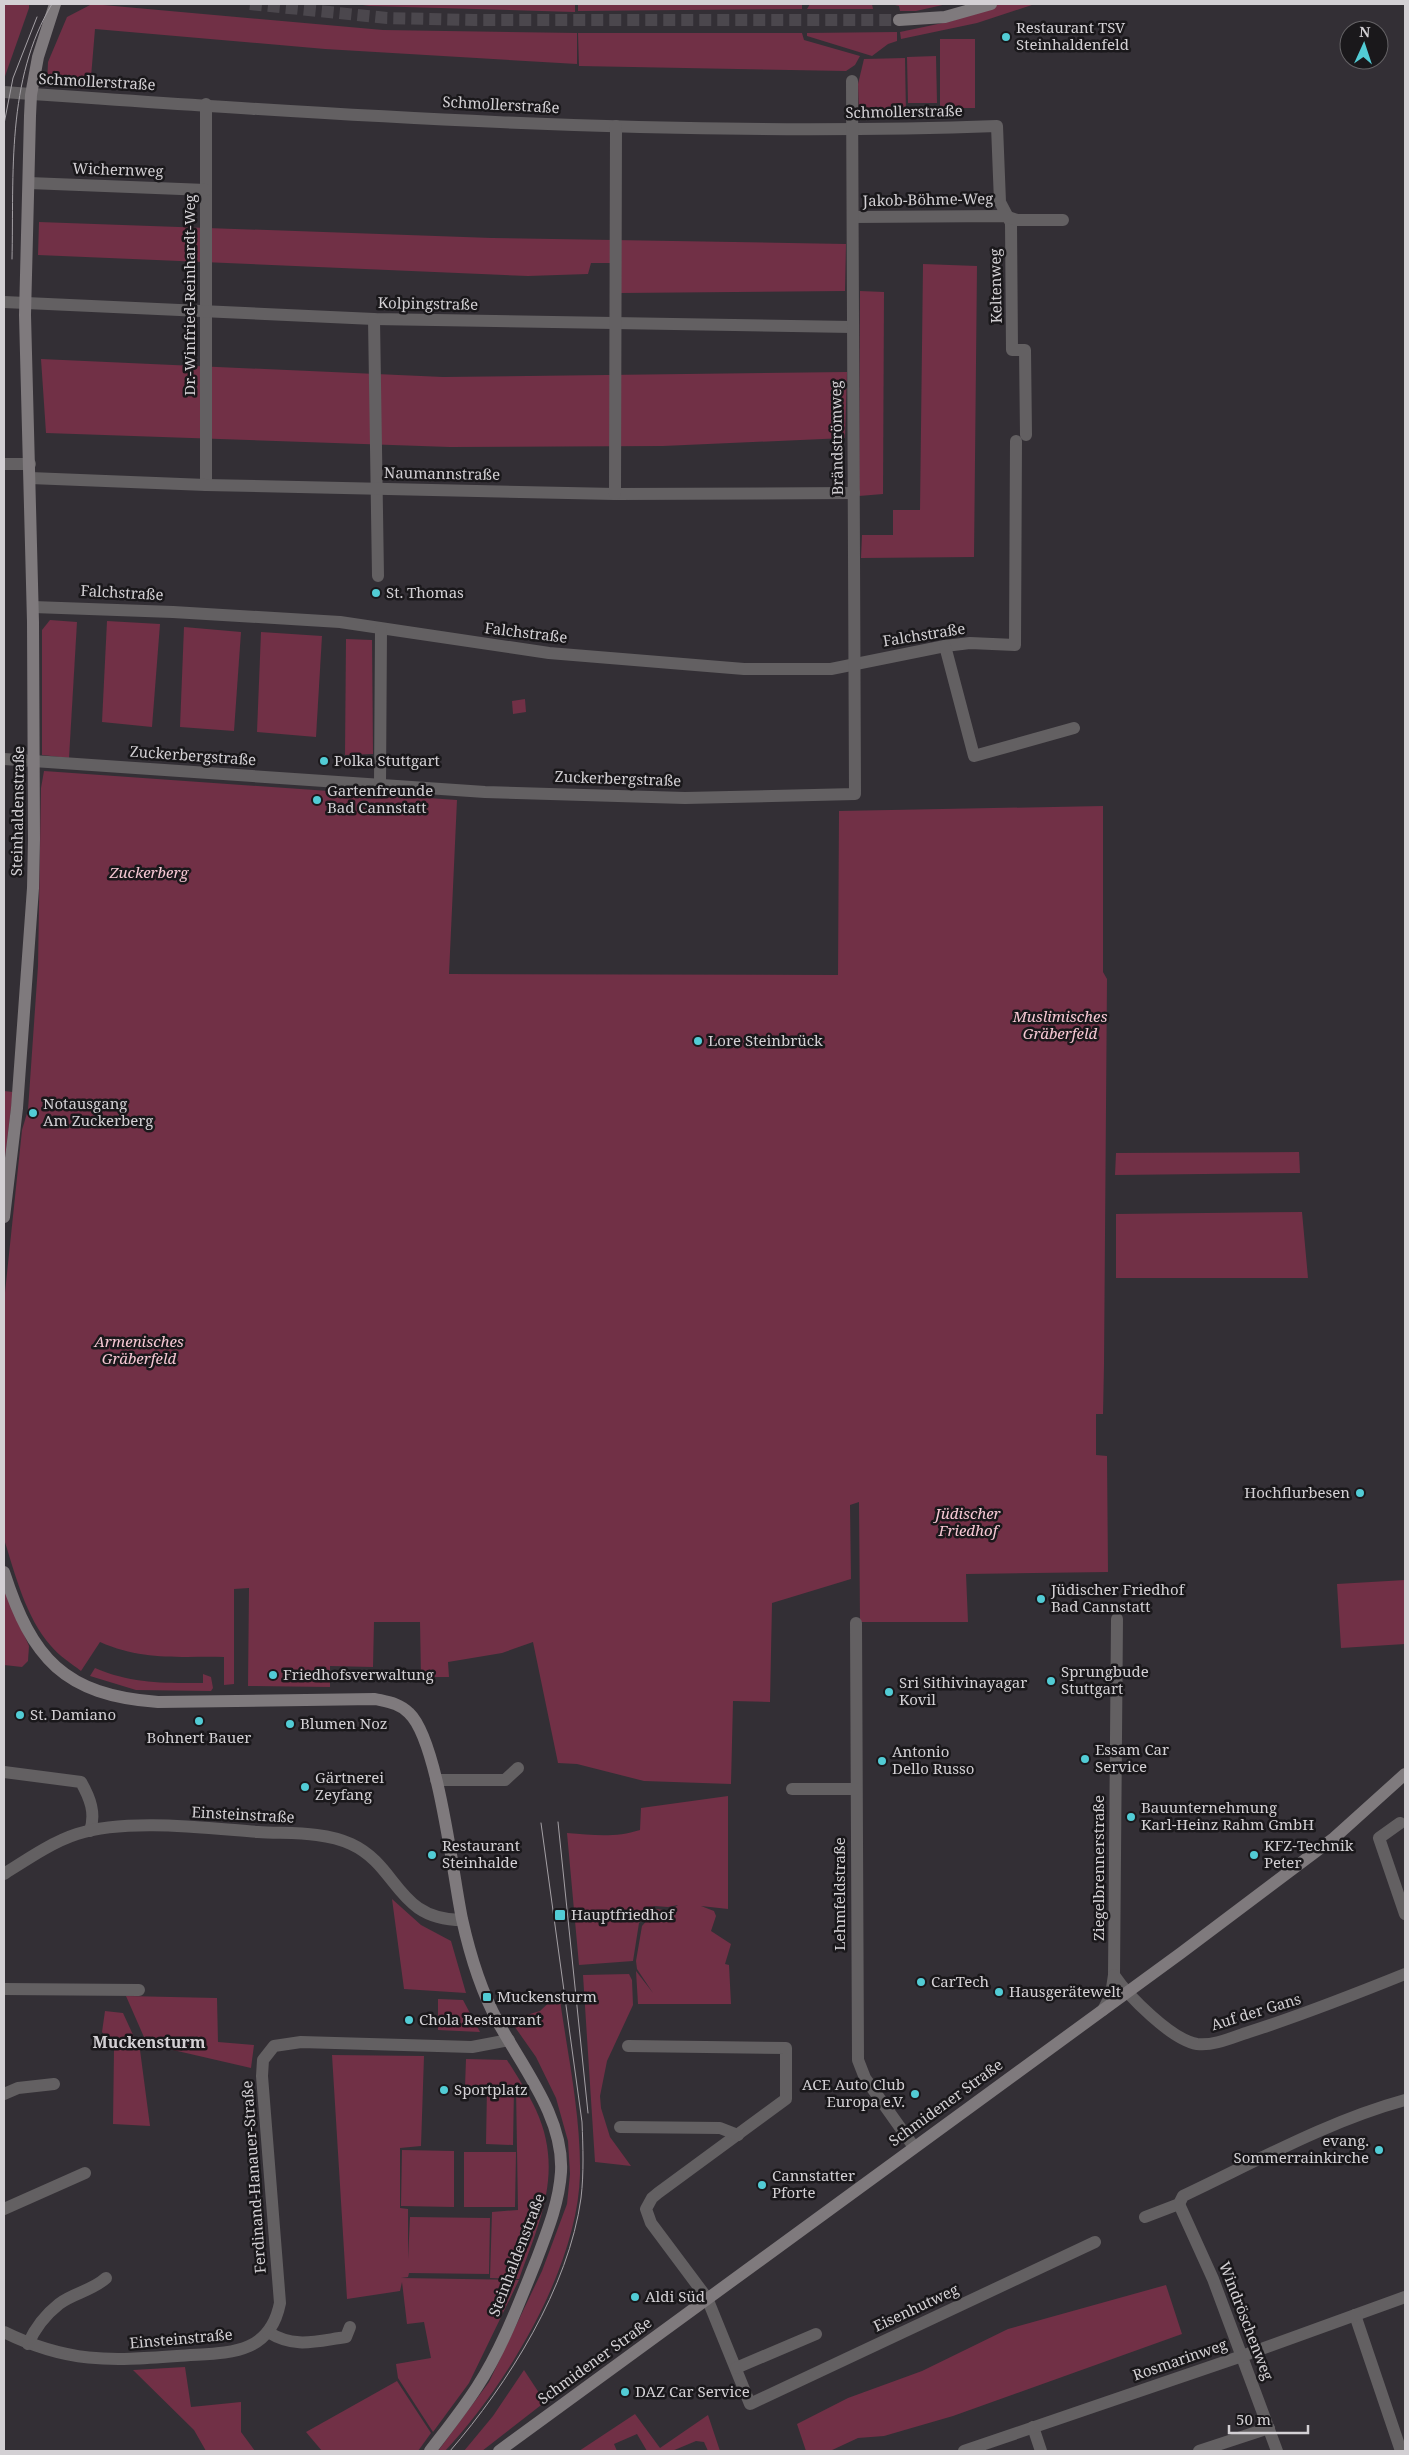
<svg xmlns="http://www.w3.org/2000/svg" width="1409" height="2455" font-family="'Noto Serif',serif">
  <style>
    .green { fill: #713046 }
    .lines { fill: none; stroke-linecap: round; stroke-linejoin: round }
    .secondary-tunnel { stroke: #4b474d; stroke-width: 12; stroke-dasharray: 12 6; stroke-linecap: butt }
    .street { stroke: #636062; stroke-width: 12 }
    .secondary { stroke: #7f7a7d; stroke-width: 12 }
    .tram { stroke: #a4a0a5; stroke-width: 1 }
    .poi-dot { fill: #52ccd5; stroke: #1a181b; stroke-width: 2 }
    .labels { text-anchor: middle; stroke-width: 5; stroke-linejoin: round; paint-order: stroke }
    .poi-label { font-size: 15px; fill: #d3d0d4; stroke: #1a181b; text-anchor: start }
    .street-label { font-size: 15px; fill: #d3d0d4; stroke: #1a181b }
    .park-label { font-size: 15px; font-style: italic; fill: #f6c8d4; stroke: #1a181b }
    .neighbourhood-label { font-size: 16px; font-weight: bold; fill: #d3d0d4; stroke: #1a181b }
  </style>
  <rect width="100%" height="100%" fill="#332f35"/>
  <!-- green -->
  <g class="green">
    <polygon points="4,4 29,4 29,8 4,79"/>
    <polygon points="92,4 383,30 577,33 577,64 325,49 95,29 90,89 47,86 48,62 67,17"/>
    <polygon points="355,4 575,4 575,12 370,6"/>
    <polygon points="578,4 802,4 802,9 578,11"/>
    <polygon points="810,4 872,4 873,9 807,9"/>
    <polygon points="891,4 947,4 916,11 900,11 899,6"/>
    <polygon points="998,4 1035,4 977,23 901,39 900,32 952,21"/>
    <polygon points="897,32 897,41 888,44 872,56 807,36 807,33"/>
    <polygon points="578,33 802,33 804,40 860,56 855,65 846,71 579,66"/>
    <rect x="940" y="39" width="35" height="69"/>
    <polygon points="936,56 937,103 908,103 907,57"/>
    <polygon points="905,58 906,115 859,116 858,84 864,59"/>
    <polygon points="39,222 492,238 846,244 845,291 621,293 620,263 591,263 588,274 528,276 38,255"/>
    <polygon points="923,264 977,266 974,557 861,558 862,535 893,535 893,510 920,510"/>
    <polygon points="860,291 884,292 883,494 859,496"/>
    <polygon points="41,359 443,377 847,372 845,438 663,446 450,447 46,433"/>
    <polygon points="50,620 77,622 69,758 42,755 42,630"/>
    <polygon points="107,621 160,624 152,727 102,722"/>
    <polygon points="184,627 241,632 234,731 180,727"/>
    <polygon points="261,632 322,636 316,737 257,732"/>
    <polygon points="346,639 372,640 373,754 345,755"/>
    <polygon points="525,699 526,712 513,714 512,701"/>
    <path d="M44,771L457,800L449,974L838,975L839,811L1103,806V972L1107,979L1104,1365L1103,1414H1096V1455L1107,1456L1108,1572L966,1574L968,1622H860L859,1502L850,1505L851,1579L772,1603L770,1702L733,1701L731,1784L644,1781L577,1764L558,1763L533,1642L502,1653L448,1662L449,1677H421L420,1622H374L373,1667L330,1666V1687L248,1686L249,1588L234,1589V1684L224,1685V1657C178,1656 143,1661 100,1642L81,1671C71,1663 59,1656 51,1646C26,1618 15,1574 4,1539V1302L22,1130L28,1110L38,966L41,788Z"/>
    <polygon points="4,1091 13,1092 4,1166"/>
    <polygon points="1299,1152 1300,1173 1115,1175 1116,1153"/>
    <polygon points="1302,1212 1308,1278 1116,1278 1116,1214"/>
    <polygon points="1405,1580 1405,1644 1341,1648 1337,1584"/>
    <polygon points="4,1589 29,1646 28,1661 22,1667 4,1665"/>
    <path d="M95,1668C132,1684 164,1683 203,1683V1674L211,1677L213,1688L211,1691L136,1690L90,1676Z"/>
    <path d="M728,1796V1909L701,1906L714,1911L716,1916L711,1931L731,1944L725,1964L729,1965L731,2004H638L636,1971L653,1993L637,1969L636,1961L642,1926L657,1909L669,1911L678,1905L668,1907L654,1906L639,1923L633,1961L579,1965L567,1833C593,1835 615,1838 640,1830L641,1808Z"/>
    <polygon points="392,1899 421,1925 451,1941 466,1993 404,1989"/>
    <polygon points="629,1974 632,1980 633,2005 607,2061 600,2096 601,2108 610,2137 631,2166 595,2162 583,1975"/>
    <path d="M559,1993C567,2052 581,2114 580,2174C578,2267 507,2385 445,2451H438L489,2382L542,2271L567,2204L570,2174L568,2141L556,2098L536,2057L510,2020L540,2011Z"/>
    <polygon points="126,1996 217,1998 218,2042 254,2045 251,2068 147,2044"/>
    <polygon points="438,1999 463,2000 480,2032 438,2030"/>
    <polygon points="105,2011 123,2013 140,2050 150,2126 113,2124 114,2049 102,2032"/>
    <polygon points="332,2055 424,2056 421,2146 400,2148 400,2208 408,2209 408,2259 410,2217 490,2218 489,2274 409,2273 408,2277 401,2278 519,2280 469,2383 433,2432 398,2378 396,2364 431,2358 424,2322 407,2324 402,2282 400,2291 347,2299"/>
    <path d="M466,2059L507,2060C517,2076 528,2093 536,2110C564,2171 540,2221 519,2279L490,2278L492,2212L518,2210L516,2088H503H514L513,2145L486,2144L487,2087H465Z"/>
    <polygon points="402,2150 454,2151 454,2207 401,2206"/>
    <polygon points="464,2152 516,2152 515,2207 464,2207"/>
    <polygon points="1166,2285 1182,2334 953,2416 884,2436 858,2438 830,2451 806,2451 797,2424 848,2398 922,2371 1008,2329"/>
    <polygon points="185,2367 191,2407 241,2402 241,2432 255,2451 206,2451 194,2430 133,2370"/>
    <polygon points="524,2370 545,2402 482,2451 464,2451 493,2416"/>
    <polygon points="397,2381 431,2433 418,2451 322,2451 306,2432"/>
    <polygon points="635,2414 660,2448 708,2415 720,2451 708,2451 704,2442 696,2441 672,2451 647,2451 637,2434 614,2444 617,2451 579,2451"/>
  </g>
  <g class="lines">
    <!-- secondary-tunnel -->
    <polyline class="secondary-tunnel" points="250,4 387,18 474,20 899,20"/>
    <!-- street -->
    <g class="street">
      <path d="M4,92C334,115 666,138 997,126L1000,202L1011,223L1012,350H1025L1026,435"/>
      <polyline points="206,104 206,485"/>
      <polyline points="29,183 206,190"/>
      <polyline points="853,217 1005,216 1017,220 1063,220"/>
      <polyline points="4,302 374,319 852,327"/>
      <polyline points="374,319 378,576"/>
      <polyline points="4,464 30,464"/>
      <polyline points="30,478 206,485 615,494 854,493"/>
      <polyline points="615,494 616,126"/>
      <polyline points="33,607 173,612 340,622 549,653 744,669 831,669 945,646 970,643 1015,645 1016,441"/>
      <polyline points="945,646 974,756 1074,728"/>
      <polyline points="4,759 485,792 685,798 855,794 852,81"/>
      <polyline points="380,785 381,630"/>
      <path d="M1117,1619L1114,1975C1128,1996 1172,2040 1197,2044C1215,2046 1233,2037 1249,2032C1302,2015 1353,1995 1405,1974"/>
      <polyline points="856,1623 858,2060 865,2078 914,2147"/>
      <path d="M4,1772L81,1782C90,1798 96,1813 90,1831"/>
      <polyline points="436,1780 505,1780 518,1768"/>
      <polyline points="792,1789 856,1789"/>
      <polyline points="1400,1823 1379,1838 1405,1914"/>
      <path d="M4,1874C26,1860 52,1842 77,1834C127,1818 205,1828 258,1832C288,1834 323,1831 351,1844C399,1866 396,1920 462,1920"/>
      <polyline points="4,1989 139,1990"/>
      <polyline points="1103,2010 1111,1995 1114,1975"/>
      <polyline points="628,2046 786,2048 786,2099 658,2193 652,2198 646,2209 651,2223 707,2298 750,2404 1095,2242"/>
      <polyline points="4,2094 18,2088 54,2084"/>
      <polyline points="620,2127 720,2128 738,2135"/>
      <polyline points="1179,2204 1213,2279 1277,2451"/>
      <polyline points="4,2209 85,2173"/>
      <path d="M1145,2217L1179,2204L1183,2196C1255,2162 1328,2121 1405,2100"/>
      <polyline points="1355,2315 1401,2451"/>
      <path d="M4,2332C67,2363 109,2361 177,2356C222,2352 269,2359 280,2303L262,2076L263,2060L274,2046L301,2042L472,2047L509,2040"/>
      <path d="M268,2332C295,2349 316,2341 346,2337L350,2327"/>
      <path d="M28,2344C35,2328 45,2315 59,2304C73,2293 92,2291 106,2278"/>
      <polyline points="736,2368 816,2334"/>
      <polyline points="1033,2427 1041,2451"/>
      <polyline points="964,2451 1242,2356 1405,2297"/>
      <polyline points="1199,2451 1269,2428"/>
    </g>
    <!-- secondary -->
    <g class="secondary">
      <polyline points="899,20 945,17 991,4"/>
      <polyline points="4,1217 17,1108 33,888 34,839 33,622 25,315 30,116 31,95 38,57 55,4"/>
      <path d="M4,1572C32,1659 64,1695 158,1702L375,1699C388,1702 399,1703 409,1713C438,1740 453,1876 462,1919C470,1955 481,1991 498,2022C523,2068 564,2118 561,2172C559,2203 547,2232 536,2261C519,2303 502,2349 477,2387C463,2409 446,2430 430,2451"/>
      <polyline points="499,2451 1181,1953 1334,1838 1405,1774"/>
    </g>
    <!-- tram -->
    <g class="tram">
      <polyline points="4,124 13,78 37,17"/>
      <path d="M12,259C14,174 6,80 52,4"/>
      <polyline points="558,1822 588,2113"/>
      <path d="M450,2451C508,2384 569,2287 581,2198C584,2173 583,2147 582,2122L541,1823"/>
    </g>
  </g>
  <!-- markers -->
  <g class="poi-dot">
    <circle cx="1006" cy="37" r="5"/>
    <circle cx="376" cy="593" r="5"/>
    <circle cx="324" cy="761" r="5"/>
    <circle cx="317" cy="800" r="5"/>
    <circle cx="698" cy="1041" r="5"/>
    <circle cx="33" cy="1113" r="5"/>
    <circle cx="1360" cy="1493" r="5"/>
    <circle cx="1041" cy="1599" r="5"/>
    <circle cx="273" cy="1675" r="5"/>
    <circle cx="1051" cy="1681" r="5"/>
    <circle cx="889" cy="1692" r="5"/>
    <circle cx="20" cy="1715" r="5"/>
    <circle cx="199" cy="1721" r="5"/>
    <circle cx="290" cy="1724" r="5"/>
    <circle cx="1085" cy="1759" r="5"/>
    <circle cx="882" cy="1761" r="5"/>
    <circle cx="305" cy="1787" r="5"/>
    <circle cx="1131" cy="1817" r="5"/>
    <circle cx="432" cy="1855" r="5"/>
    <circle cx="1254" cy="1855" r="5"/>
    <rect x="554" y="1909" width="12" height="12" rx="2.5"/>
    <circle cx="921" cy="1982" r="5"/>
    <circle cx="999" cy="1992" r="5"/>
    <rect x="482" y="1992" width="10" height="10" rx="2.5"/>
    <circle cx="409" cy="2020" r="5"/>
    <circle cx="444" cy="2090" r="5"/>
    <circle cx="915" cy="2094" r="5"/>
    <circle cx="1379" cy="2150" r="5"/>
    <circle cx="762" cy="2185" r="5"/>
    <circle cx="635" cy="2297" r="5"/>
    <circle cx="625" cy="2392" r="5"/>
  </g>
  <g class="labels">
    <!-- poi labels -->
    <g class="poi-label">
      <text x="1016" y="33">Restaurant TSV<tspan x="1016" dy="17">Steinhaldenfeld</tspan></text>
      <text x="386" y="598">St. Thomas</text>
      <text x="334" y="766">Polka Stuttgart</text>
      <text x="327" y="796">Gartenfreunde<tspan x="327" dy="17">Bad Cannstatt</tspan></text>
      <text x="708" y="1046">Lore Steinbrück</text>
      <text x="43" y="1109">Notausgang<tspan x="43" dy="17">Am Zuckerberg</tspan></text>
      <text x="1350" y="1498" text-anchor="end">Hochflurbesen</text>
      <text x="1051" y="1595">Jüdischer Friedhof<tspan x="1051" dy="17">Bad Cannstatt</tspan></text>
      <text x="1061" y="1677">Sprungbude<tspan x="1061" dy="17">Stuttgart</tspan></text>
      <text x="283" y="1680">Friedhofsverwaltung</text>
      <text x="899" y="1688">Sri Sithivinayagar<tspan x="899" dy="17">Kovil</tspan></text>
      <text x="30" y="1720">St. Damiano</text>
      <text x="300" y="1729">Blumen Noz</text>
      <text x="199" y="1743" text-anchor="middle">Bohnert Bauer</text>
      <text x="1095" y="1755">Essam Car<tspan x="1095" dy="17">Service</tspan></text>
      <text x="892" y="1757">Antonio<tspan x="892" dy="17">Dello Russo</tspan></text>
      <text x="315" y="1783">Gärtnerei<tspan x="315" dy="17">Zeyfang</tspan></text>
      <text x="1141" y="1813">Bauunternehmung<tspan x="1141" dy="17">Karl-Heinz Rahm GmbH</tspan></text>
      <text x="442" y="1851">Restaurant<tspan x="442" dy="17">Steinhalde</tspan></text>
      <text x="1264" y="1851">KFZ-Technik<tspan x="1264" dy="17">Peter</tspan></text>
      <text x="571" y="1920">Hauptfriedhof</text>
      <text x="931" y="1987">CarTech</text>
      <text x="1009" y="1997">Hausgerätewelt</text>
      <text x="497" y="2002">Muckensturm</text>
      <text x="419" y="2025">Chola Restaurant</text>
      <text x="905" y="2090" text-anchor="end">ACE Auto Club<tspan x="905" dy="17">Europa e.V.</tspan></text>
      <text x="454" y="2095">Sportplatz</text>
      <text x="1369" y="2146" text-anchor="end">evang.<tspan x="1369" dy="17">Sommerrainkirche</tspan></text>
      <text x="772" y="2181">Cannstatter<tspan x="772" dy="17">Pforte</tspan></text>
      <text x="645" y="2302">Aldi Süd</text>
      <text x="635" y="2397">DAZ Car Service</text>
    </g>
    <!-- street labels -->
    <g class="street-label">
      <text transform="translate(97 82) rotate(3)" y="5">Schmollerstraße</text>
      <text transform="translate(501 105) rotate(3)" y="5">Schmollerstraße</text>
      <text transform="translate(904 112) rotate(-1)" y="5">Schmollerstraße</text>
      <text transform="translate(118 170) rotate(2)" y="5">Wichernweg</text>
      <text transform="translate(928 200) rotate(-1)" y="5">Jakob-Böhme-Weg</text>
      <text transform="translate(996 286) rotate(-91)" y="5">Keltenweg</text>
      <text transform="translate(190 295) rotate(-90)" y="5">Dr.-Winfried-Reinhardt-Weg</text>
      <text transform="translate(428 304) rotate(1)" y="5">Kolpingstraße</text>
      <text transform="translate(837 438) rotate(-91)" y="5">Brändströmweg</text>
      <text transform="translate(442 474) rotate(1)" y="5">Naumannstraße</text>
      <text transform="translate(122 593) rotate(3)" y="5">Falchstraße</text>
      <text transform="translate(526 633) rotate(7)" y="5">Falchstraße</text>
      <text transform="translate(924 635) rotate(-9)" y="5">Falchstraße</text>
      <text transform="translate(193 756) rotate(4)" y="5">Zuckerbergstraße</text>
      <text transform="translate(618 779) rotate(2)" y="5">Zuckerbergstraße</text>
      <text transform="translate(18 811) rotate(-89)" y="5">Steinhaldenstraße</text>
      <text transform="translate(243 1815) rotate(3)" y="5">Einsteinstraße</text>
      <text transform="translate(1099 1868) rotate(-90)" y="5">Ziegelbrennerstraße</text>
      <text transform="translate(840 1894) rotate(-90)" y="5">Lehmfeldstraße</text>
      <text transform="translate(1256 2012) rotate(-17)" y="5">Auf der Gans</text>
      <text transform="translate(946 2103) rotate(-36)" y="5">Schmidener Straße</text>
      <text transform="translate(254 2177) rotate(-94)" y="5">Ferdinand-Hanauer-Straße</text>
      <text transform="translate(517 2255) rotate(-69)" y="5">Steinhaldenstraße</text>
      <text transform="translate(916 2308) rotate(-25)" y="5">Eisenhutweg</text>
      <text transform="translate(1246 2321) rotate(69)" y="5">Windröschenweg</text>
      <text transform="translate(181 2339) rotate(-5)" y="5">Einsteinstraße</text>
      <text transform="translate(1180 2360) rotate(-19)" y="5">Rosmarinweg</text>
      <text transform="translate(595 2361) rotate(-36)" y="5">Schmidener Straße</text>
    </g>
    <!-- park labels -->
    <g class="park-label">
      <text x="149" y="878">Zuckerberg</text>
      <text x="1060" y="1022">Muslimisches<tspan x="1060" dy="17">Gräberfeld</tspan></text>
      <text x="139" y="1347">Armenisches<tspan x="139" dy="17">Gräberfeld</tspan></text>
      <text x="968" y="1519">Jüdischer<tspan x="968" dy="17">Friedhof</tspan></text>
    </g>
    <!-- neighbourhood labels -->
    <g class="neighbourhood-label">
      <text x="149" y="2048">Muckensturm</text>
    </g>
  </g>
  <!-- border -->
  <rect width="1409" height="2455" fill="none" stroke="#d3d0d4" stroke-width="10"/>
  <!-- north arrow -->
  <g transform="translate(1364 45) rotate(3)"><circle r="24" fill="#1a181b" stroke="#646265"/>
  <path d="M0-4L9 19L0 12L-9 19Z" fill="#52ccd5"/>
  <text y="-8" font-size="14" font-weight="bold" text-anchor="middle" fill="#d3d0d4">N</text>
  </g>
  <!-- scale -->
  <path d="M1229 2425v8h79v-8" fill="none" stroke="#d3d0d4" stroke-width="2.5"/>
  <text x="1236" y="2425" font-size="15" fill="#d3d0d4" stroke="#1a181b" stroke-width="4" paint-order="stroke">50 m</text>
</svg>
